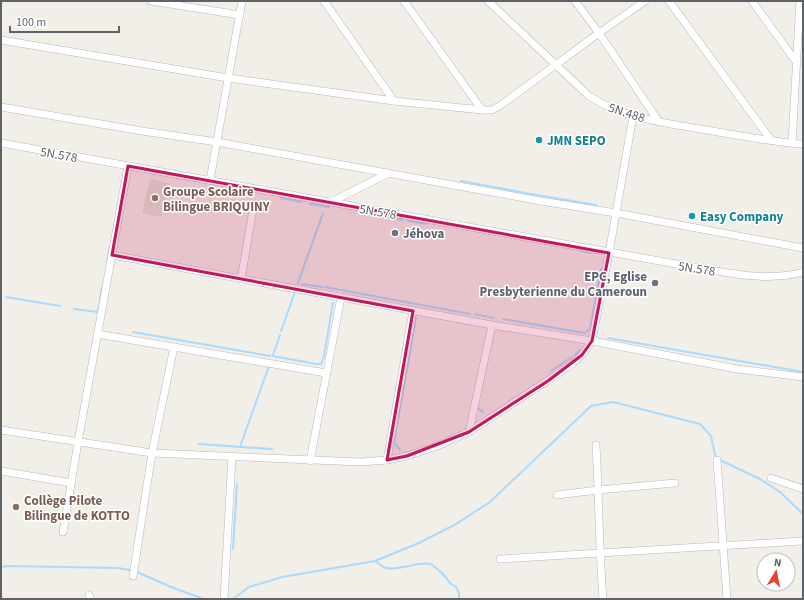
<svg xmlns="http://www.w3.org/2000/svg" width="804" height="600" font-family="'Source Sans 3',sans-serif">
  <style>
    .education { fill: #e1ded6 }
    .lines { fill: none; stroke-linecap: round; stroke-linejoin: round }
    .stream { stroke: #aadaff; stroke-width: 2 }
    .minor-casing { stroke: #b5b8bc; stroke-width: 8 }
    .minor { stroke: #fff; stroke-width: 7 }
    .marked { fill: #c2185b; fill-opacity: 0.2; stroke: #c2185b; stroke-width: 3; stroke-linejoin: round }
    .culture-dot { fill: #0f9aa8; stroke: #fff; stroke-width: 1.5 }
    .education-dot { fill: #8d6e63; stroke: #fff; stroke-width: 1.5 }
    .worship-dot { fill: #6b7280; stroke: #fff; stroke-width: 1.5 }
    .labels { text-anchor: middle; stroke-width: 3; stroke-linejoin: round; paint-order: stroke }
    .street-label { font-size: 13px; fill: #5f6368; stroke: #fff }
    .culture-label { font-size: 13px; font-weight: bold; fill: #0d838f; stroke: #fff; text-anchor: start }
    .education-label { font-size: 13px; font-weight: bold; fill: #785e54; stroke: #fff; text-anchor: start }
    .worship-label { font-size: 13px; font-weight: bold; fill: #5b616d; stroke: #fff; text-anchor: start }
  </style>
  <rect width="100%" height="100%" fill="#f1efe8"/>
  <!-- education -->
  <polygon class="education" points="150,179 169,183 161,217 142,213"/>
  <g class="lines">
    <!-- stream -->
    <g class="stream">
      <polyline points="461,181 548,197"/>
      <polyline points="549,197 596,205"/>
      <polyline points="281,198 301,202"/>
      <polyline points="310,204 329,207"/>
      <polyline points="385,216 402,220"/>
      <polyline points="408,221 427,224"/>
      <polyline points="580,251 590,253"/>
      <polyline points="107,261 110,246"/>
      <polyline points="298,283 323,213"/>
      <polyline points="302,284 322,287"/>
      <polyline points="325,287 470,314"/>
      <polyline points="6,297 60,306"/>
      <polyline points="74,309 98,312 102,288"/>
      <polyline points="475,314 494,318"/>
      <polyline points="503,319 584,333"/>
      <polyline points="281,331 295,292"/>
      <polyline points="133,332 270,356"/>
      <polyline points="585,333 590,329 601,269"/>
      <polyline points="608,338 803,372"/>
      <polyline points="273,355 280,335"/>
      <polyline points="575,355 580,350"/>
      <polyline points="273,356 316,364 321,364 324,356 333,303"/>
      <polyline points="551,371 572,357"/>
      <polyline points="478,404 478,408 483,412"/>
      <polyline points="199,444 272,449"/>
      <polyline points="240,447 269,366"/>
      <polyline points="400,450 394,442 416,318"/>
      <polyline points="233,549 237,484"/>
      <path d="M375,561C379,563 382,567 386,568C401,571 416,561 431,564L442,573L451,584L456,587L459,593V599"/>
      <polyline points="1,567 7,566 118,568 135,571 171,587 204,599"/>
      <polyline points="233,599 249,587 282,577 375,561 419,543 456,524 490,502 591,406 613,402 700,424 711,436 715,455 722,461 760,479 780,492 803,514"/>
    </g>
    <!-- minor casing -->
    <g class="minor-casing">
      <g id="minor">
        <polyline points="151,1 240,15"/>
        <polyline points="324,1 394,101"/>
        <polyline points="404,1 482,110"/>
        <path d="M488,1L589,96C627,121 680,125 724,133C750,137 777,143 803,144"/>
        <polyline points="575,1 599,33 659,122"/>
        <polyline points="669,1 771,140"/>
        <polyline points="752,1 797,63"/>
        <polyline points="1,40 228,78 394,101 482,110 492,110 501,105 599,33 645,1"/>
        <polyline points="1,107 142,131 217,142 541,201 616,213 803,248"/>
        <path d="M1,143L693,267C730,273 767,282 803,272"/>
        <polyline points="792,143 800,1"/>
        <polyline points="210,180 242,1"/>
        <polyline points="331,202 387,174"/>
        <polyline points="112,255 492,325 592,341 737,369 803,377"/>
        <polyline points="241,279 254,204"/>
        <polyline points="97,334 326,373"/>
        <polyline points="1,430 152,453 361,462 387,460 407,456 437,446 469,432 571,365 582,355 592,341 609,253 633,116"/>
        <polyline points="469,432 492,325"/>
        <path d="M596,445C599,496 599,548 603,599"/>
        <polyline points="387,460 413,311"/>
        <polyline points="717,460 727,599"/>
        <polyline points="310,461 341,297"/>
        <polyline points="1,471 71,483"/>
        <polyline points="771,478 803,489"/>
        <polyline points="557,495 598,490 675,483"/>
        <polyline points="63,532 78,442 128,166"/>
        <polyline points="500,559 802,541"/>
        <polyline points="133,576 152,453 174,347"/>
        <polyline points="89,595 91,599"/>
        <polyline points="224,599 232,457"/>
      </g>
    </g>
    <!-- minor -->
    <use href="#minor" class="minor"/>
  </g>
  <!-- marked area -->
  <path class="marked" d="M128,166L609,253L592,341L582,355L548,381L469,432L407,456L387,460L413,311L112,255Z"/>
  <!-- markers -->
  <g class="culture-dot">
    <circle cx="539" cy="140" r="4"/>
    <circle cx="692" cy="216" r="4"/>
  </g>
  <g class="education-dot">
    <circle cx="155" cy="198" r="4"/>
    <circle cx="16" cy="507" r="4"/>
  </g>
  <g class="worship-dot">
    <circle cx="395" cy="233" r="4"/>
    <circle cx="655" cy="283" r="4"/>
  </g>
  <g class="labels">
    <!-- street labels -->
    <g class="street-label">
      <text transform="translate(627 112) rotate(18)" y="5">5N.488</text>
      <text transform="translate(59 154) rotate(10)" y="5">5N.578</text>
      <text transform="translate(378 211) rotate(10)" y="5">5N.578</text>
      <text transform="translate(697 268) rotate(9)" y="5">5N.578</text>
    </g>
    <!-- culture labels -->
    <g class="culture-label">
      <text x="547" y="145">JMN SEPO</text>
      <text x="700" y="221">Easy Company</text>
    </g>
    <!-- education labels -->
    <g class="education-label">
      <text x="163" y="196">Groupe Scolaire<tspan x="163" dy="15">Bilingue BRIQUINY</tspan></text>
      <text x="24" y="505">Collège Pilote<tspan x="24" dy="15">Bilingue de KOTTO</tspan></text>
    </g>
    <!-- worship labels -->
    <g class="worship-label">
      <text x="403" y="238">Jéhova</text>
      <text x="647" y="281" text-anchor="end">EPC, Eglise<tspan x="647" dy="15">Presbyterienne du Cameroun</tspan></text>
    </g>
  </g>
  <!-- border -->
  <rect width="804" height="600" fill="none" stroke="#5f6368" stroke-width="4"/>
  <!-- north arrow -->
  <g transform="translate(776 572) rotate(10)"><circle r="19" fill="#ffffff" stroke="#bfc1c3"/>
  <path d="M0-3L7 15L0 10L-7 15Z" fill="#ea4335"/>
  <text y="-6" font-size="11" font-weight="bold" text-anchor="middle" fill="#5f6368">N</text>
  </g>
  <!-- scale -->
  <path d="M10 26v6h109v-6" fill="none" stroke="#5f6368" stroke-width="2"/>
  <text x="16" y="26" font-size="12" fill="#5f6368" stroke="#ffffff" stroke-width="3" paint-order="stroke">100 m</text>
</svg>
